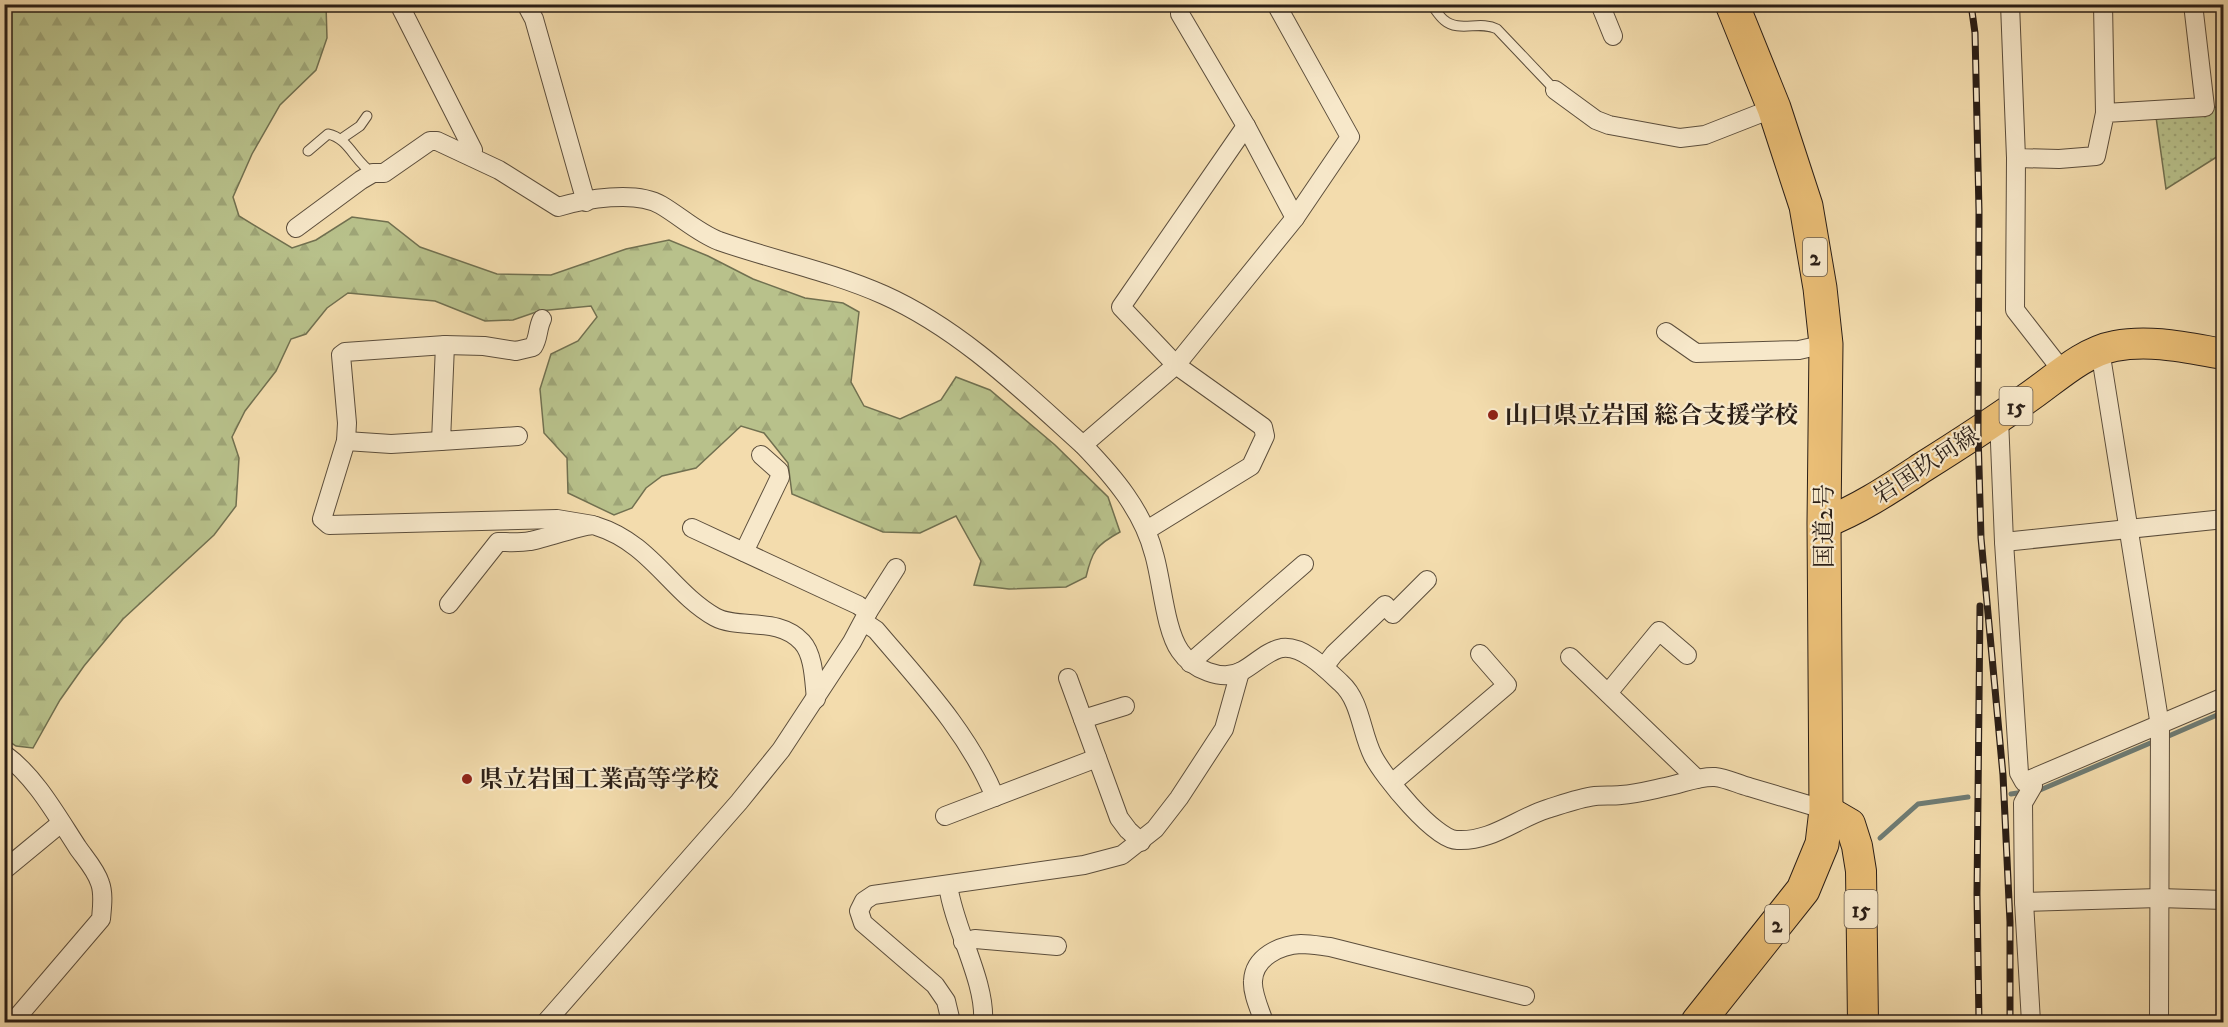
<svg xmlns="http://www.w3.org/2000/svg" width="2228" height="1027" font-family="'IM FELL DW Pica','Noto Serif JP',serif">
  <style>
    .forest { fill: url(#forest-firs); stroke: #717050; stroke-width: 1.5 }
    .park { fill: url(#park-dots); stroke: #717050; stroke-width: 1.5 }
    .lines { fill: none; stroke-linecap: round; stroke-linejoin: round }
    .stream { stroke: #6f7c74; stroke-width: 5 }
    .lane-casing { stroke: #5c4e3c; stroke-width: 11 }
    .street-casing { stroke: #5c4e3c; stroke-width: 20 }
    .primary-casing { stroke: #2a1e16; stroke-width: 32 }
    .highway-casing { stroke: #2a1e16; stroke-width: 35 }
    .lane { stroke: #f7e8ca; stroke-width: 9 }
    .street { stroke: #f7e8ca; stroke-width: 18 }
    .primary { stroke: #eabe76; stroke-width: 30 }
    .highway { stroke: #eabe76; stroke-width: 33 }
    .rail-casing { stroke: #2a1e16; stroke-width: 7 }
    .rail { stroke: #f7e8ca; stroke-width: 4.5; stroke-dasharray: 14; stroke-linecap: butt }
    .poi-dot { fill: #8f2418; stroke: #f7e8ca; stroke-width: 2 }
    .labels { text-anchor: middle; stroke-width: 4.5; stroke-linejoin: round; paint-order: stroke }
    .shield { fill: #f7e8ca; stroke: #685b4c; stroke-width: 1.5 }
    .shield-label { font-size: 22px; font-weight: bold; fill: #2a1e16 }
    .poi-label { font-size: 24px; font-weight: bold; fill: #2a1e16; stroke: #f7e8ca; text-anchor: start }
    .street-label { font-size: 24px; fill: #2a1e16; stroke: #f7e8ca }
  </style>
  <defs>
    <pattern id="forest-firs" width="22" height="20" patternUnits="userSpaceOnUse" patternTransform="scale(1.5)"><rect width="22" height="20" fill="#b8c18b"/><path d="M5 1l3.5 6h-7zM16 11l3.5 6h-7z" fill="#9ea577"/></pattern>
    <pattern id="park-dots" width="8" height="8" patternUnits="userSpaceOnUse" patternTransform="scale(1.5)"><rect width="8" height="8" fill="#b8c18b"/><path d="M2 2h.1M6 6h.1" fill="none" stroke="#9ea577" stroke-width="1.8" stroke-linecap="round"/></pattern>
  </defs>
  <rect width="100%" height="100%" fill="#f3dcad"/>
  <filter id="stains"><feTurbulence type="fractalNoise" baseFrequency=".00333" numOctaves="4"/><feColorMatrix values="0 0 0 0 .2 0 0 0 0 .09 0 0 0 0 .02 0 0 0 .5 -.17"/></filter>
  <radialGradient id="worn" r=".72"><stop offset=".6" stop-color="#630" stop-opacity="0"/><stop offset="1" stop-color="#630" stop-opacity=".3"/></radialGradient>
  <!-- forest -->
  <path class="forest" d="M4,5H326L327,38L316,70L280,105L252,154L233,197L239,216L292,248L316,240L352,217L388,222L420,247L497,274L551,275L626,249L669,240L708,256L753,279L805,298L843,303L859,312L851,382L864,406L900,419L941,400L956,377L990,390L1055,445L1108,497L1120,532C1096,545 1092,551 1086,577L1066,587L1009,589L974,585L981,561L956,516L920,533L883,532L792,494L788,463L764,433L741,426L696,468L662,476L646,488L632,508L614,515L568,493L567,458L544,433L540,389L551,354L578,341L597,317L591,306L539,311L513,320L485,321L435,301L348,293L327,308L306,334L291,339L276,371L245,411L232,437L239,458L236,506L214,535L123,619L84,666L60,700L33,748L16,746L4,738Z"/>
  <!-- park -->
  <polygon class="park" points="2222,106 2224,113 2223,153 2166,189 2156,117"/>
  <g class="lines">
    <!-- stream -->
    <g class="stream">
      <polyline points="2164,738 2224,712"/>
      <polyline points="2034,791 2040,790 2155,741"/>
      <polyline points="2011,794 2024,792"/>
      <polyline points="1880,838 1918,804 1968,797"/>
    </g>
    <!-- lane casing -->
    <g class="lane-casing">
      <g id="lane">
        <path d="M1431,4C1435,9 1439,16 1444,20C1459,33 1480,20 1497,29L1555,90"/>
        <polyline points="341,139 360,126 367,116"/>
        <path d="M308,151L328,134C349,138 355,163 373,173"/>
      </g>
    </g>
    <!-- street casing -->
    <g class="street-casing">
      <g id="street">
        <polyline points="399,4 473,150 472,156"/>
        <polyline points="526,4 534,19 586,202"/>
        <polyline points="1180,4 1180,14 1246,126 1295,218"/>
        <polyline points="1600,4 1613,36"/>
        <polyline points="2010,4 2016,158 2059,159 2096,156 2105,113 2205,107 2193,4"/>
        <polyline points="2103,4 2105,113"/>
        <polyline points="1555,90 1596,120 1609,125 1680,138 1705,135 1774,108"/>
        <polyline points="2016,158 2015,310 2064,373"/>
        <path d="M296,228L361,180L373,173H384L430,141H437L499,170L558,207C585,199 636,190 661,205C680,216 698,233 719,241C773,260 830,271 884,295C960,329 1022,390 1083,445C1114,477 1143,511 1154,554C1162,581 1165,630 1180,651C1192,669 1222,682 1242,671C1255,664 1267,651 1282,648C1303,645 1327,670 1341,683C1361,701 1361,733 1373,756C1383,776 1435,840 1457,840C1491,842 1516,819 1547,809C1563,804 1579,798 1595,796C1604,795 1612,796 1621,795C1636,794 1651,790 1665,787C1682,784 1698,776 1715,777C1726,778 1738,784 1749,787C1775,795 1800,802 1826,810"/>
        <path d="M542,319C537,329 539,338 533,347L516,351L484,346L445,345L345,352L341,355L347,423L346,441L322,519L329,525L557,519L593,525"/>
        <polyline points="1666,332 1696,353 1799,350 1826,344"/>
        <polyline points="445,345 441,441 518,436"/>
        <polyline points="2100,350 2160,726 2159,1022"/>
        <polyline points="1999,418 2004,542 2019,773 2024,782 2224,697"/>
        <polyline points="346,441 391,444 441,441"/>
        <polyline points="1083,445 1176,365 1295,218 1350,137 1276,4"/>
        <polyline points="1147,530 1251,466 1265,436 1263,427 1176,365 1121,307 1246,126"/>
        <polyline points="2004,542 2224,519"/>
        <polyline points="744,552 780,477 779,471 761,455"/>
        <path d="M449,604L498,542C508,542 520,543 530,541C543,539 588,523 596,526C651,543 671,592 715,617C739,630 778,616 802,642C814,655 814,681 816,699"/>
        <polyline points="868,612 896,568"/>
        <path d="M864,622L876,630C921,683 968,732 995,797"/>
        <polyline points="1570,657 1697,779"/>
        <polyline points="1190,663 1304,564"/>
        <polyline points="1324,667 1334,654 1385,605 1393,614 1427,580"/>
        <polyline points="1068,678 1119,818 1128,830 1141,842"/>
        <polyline points="1608,693 1659,631 1687,655"/>
        <polyline points="1083,719 1125,706"/>
        <path d="M4,754C35,776 57,816 78,848C85,858 96,870 100,883C104,894 102,907 101,919L13,1022"/>
        <polyline points="1392,783 1507,685 1480,654"/>
        <polyline points="945,816 1097,758"/>
        <polyline points="4,870 61,823"/>
        <path d="M948,885C954,929 986,981 983,1022"/>
        <polyline points="2024,902 2159,898 2224,900"/>
        <polyline points="963,942 975,939 1057,946"/>
        <polyline points="546,1022 739,802 781,750 852,642 868,612 858,605 692,528"/>
        <polyline points="951,1022 946,1001 935,985 863,923 859,911 864,901 873,895 1084,865 1122,855 1155,829 1179,798 1224,729 1240,672"/>
        <path d="M1264,1022C1260,1010 1252,993 1253,981C1254,957 1280,945 1301,944C1311,944 1321,946 1330,947L1525,996"/>
        <polyline points="2031,1022 2024,902 2023,803 2033,786 2032,779"/>
      </g>
    </g>
    <!-- primary casing -->
    <g class="primary-casing">
      <g id="primary">
        <path d="M1824,523C1860,509 1891,488 1923,467C1958,445 1992,423 2026,399C2053,381 2082,352 2115,346C2151,339 2188,348 2224,354"/>
        <polyline points="1826,810 1850,824 1857,846 1861,871 1863,1022"/>
      </g>
    </g>
    <!-- highway casing -->
    <g class="highway-casing">
      <polyline id="highway" points="1698,1022 1803,890 1822,844 1826,810 1824,523 1826,344 1820,288 1806,206 1774,108 1732,4"/>
    </g>
    <!-- lane -->
    <use href="#lane" class="lane"/>
    <!-- street -->
    <use href="#street" class="street"/>
    <!-- primary -->
    <use href="#primary" class="primary"/>
    <!-- highway -->
    <use href="#highway" class="highway"/>
    <!-- rail casing -->
    <g class="rail-casing">
      <g id="rail">
        <polyline points="1971,4 1975,33 1979,211 1978,432 1981,538 2003,775 2010,922 2010,1022"/>
        <polyline points="1979,1022 1977,894 1980,606"/>
      </g>
    </g>
    <!-- rail -->
    <use href="#rail" class="rail"/>
  </g>
  <!-- markers -->
  <g class="poi-dot">
    <circle cx="1493" cy="415" r="6"/>
    <circle cx="467" cy="779" r="6"/>
  </g>
  <g class="labels">
    <!-- shield labels -->
    <g class="shield">
      <rect x="1803" y="238" width="24" height="38" rx="4.5"/>
      <rect x="1999.5" y="387" width="33" height="38" rx="4.5"/>
      <rect x="1844.5" y="890" width="33" height="38" rx="4.5"/>
      <rect x="1765" y="905" width="24" height="38" rx="4.5"/>
    </g>
    <g class="shield-label">
      <text x="1815" y="265">2</text>
      <text x="2016" y="414">15</text>
      <text x="1861" y="917">15</text>
      <text x="1777" y="932">2</text>
    </g>
    <!-- poi labels -->
    <g class="poi-label">
      <text x="1505" y="423">山口県立岩国 総合支援学校</text>
      <text x="479" y="787">県立岩国工業高等学校</text>
    </g>
    <!-- street labels -->
    <g class="street-label">
      <text transform="translate(1926 465) rotate(-33)" y="8">岩国玖珂線</text>
      <text transform="translate(1824 526) rotate(-90)" y="8">国道2号</text>
    </g>
  </g>
  <!-- margin -->
  <rect width="2228" height="1027" fill="none" stroke="#f3dcad" stroke-width="24"/>
  <rect x="6" y="6" width="2216" height="1015" fill="none" stroke="#2a1e16" stroke-width="3"/>
  <rect x="12" y="12" width="2204" height="1003" fill="none" stroke="#2a1e16" stroke-width="1.5"/>
  <rect width="100%" height="100%" filter="url(#stains)"/>
  <rect width="100%" height="100%" fill="url(#worn)"/>
</svg>
